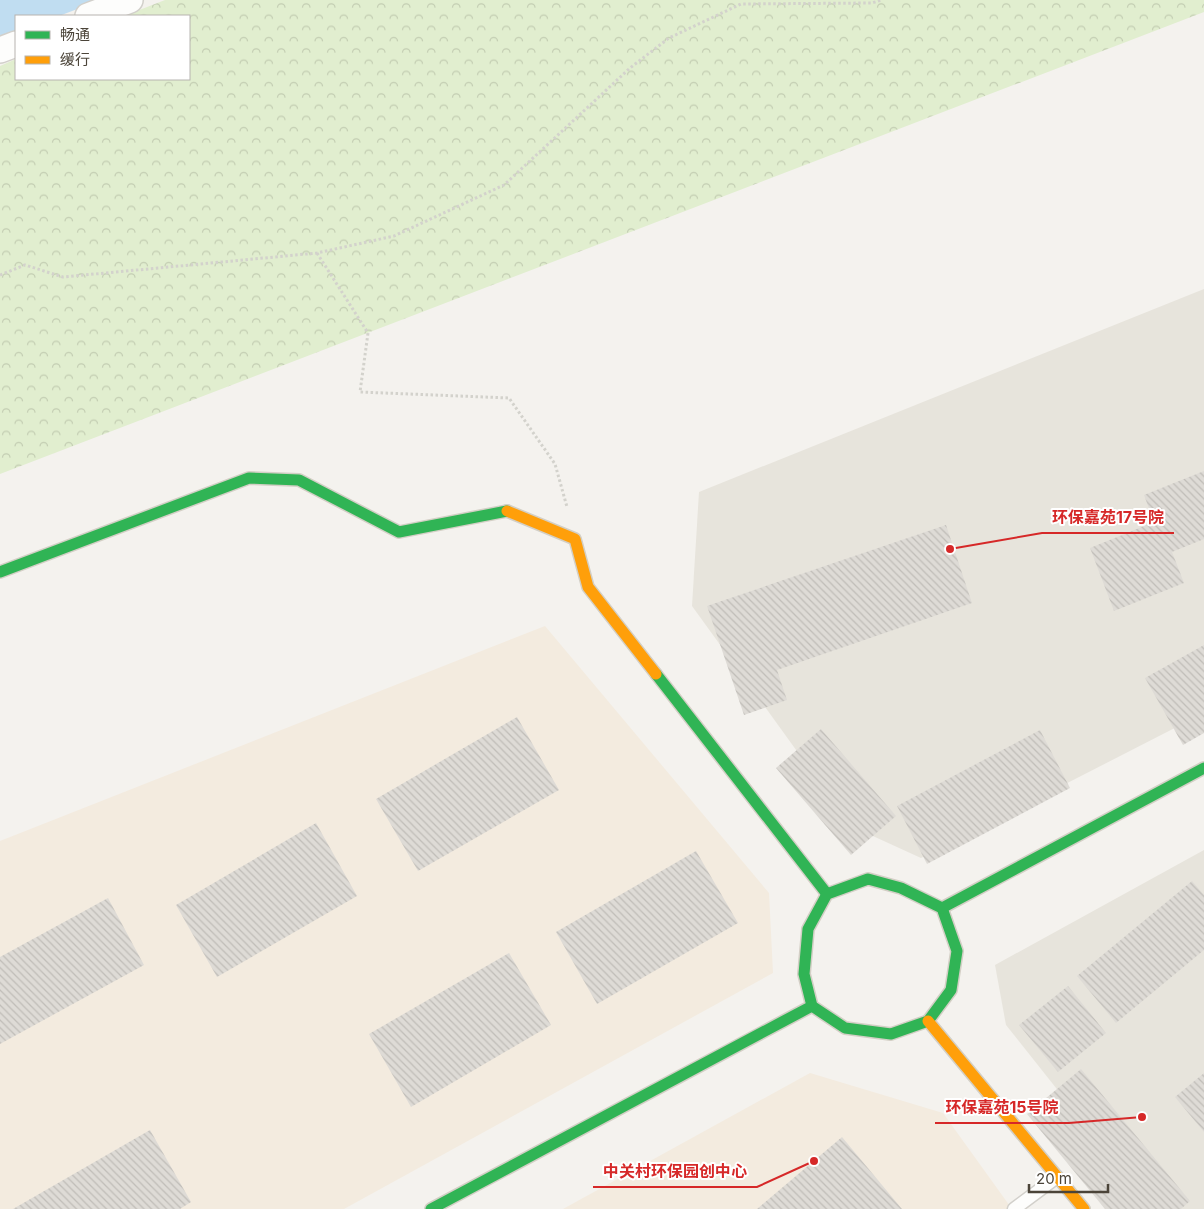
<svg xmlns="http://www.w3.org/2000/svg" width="1204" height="1209" font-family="Inter,'Noto Sans SC',sans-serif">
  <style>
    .residential { fill: #e7e4dc }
    .commercial { fill: #f3ebdf }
    .park { fill: url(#park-crowns) }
    .water { fill: #c0ddf1 }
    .building { fill: url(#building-back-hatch) }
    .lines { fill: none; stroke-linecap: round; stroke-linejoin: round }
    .lane-casing { stroke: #d2d0cb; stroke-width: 15 }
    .street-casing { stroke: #d2d0cb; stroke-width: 28 }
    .fast-casing { stroke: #d3cfc5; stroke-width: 14 }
    .slow-casing { stroke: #d3cfc5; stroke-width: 14 }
    .path { stroke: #d3d2cc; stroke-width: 3; stroke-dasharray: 2.5 2.5; stroke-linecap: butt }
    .lane { stroke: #fdfdfc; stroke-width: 12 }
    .street { stroke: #fdfdfc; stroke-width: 25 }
    .fast { stroke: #30b455; stroke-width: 11 }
    .slow { stroke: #ff9f0a; stroke-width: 11 }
    .leader { fill: none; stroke: #d62828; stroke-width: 2 }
    .callout-dot { fill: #d62828; stroke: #fff; stroke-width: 2 }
    .callout-label { font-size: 16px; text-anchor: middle; font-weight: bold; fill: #d62828; stroke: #fff; stroke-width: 4; stroke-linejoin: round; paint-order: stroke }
  </style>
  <defs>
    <pattern id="park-crowns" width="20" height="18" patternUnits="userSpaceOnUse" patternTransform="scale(1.25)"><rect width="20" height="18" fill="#e1eecf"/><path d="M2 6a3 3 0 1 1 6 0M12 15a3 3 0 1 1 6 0" fill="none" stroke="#c3cdb2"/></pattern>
    <pattern id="building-back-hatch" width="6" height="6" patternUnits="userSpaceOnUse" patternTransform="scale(1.25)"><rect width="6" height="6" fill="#dedbd6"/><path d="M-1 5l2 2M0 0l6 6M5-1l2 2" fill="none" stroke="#c0bdb8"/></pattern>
  </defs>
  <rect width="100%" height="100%" fill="#f4f2ee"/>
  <!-- residential -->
  <g class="residential">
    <polygon points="1204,289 1204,713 921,858 851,826 692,606 699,492"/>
    <polygon points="1204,850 1204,1209 1152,1209 1006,1025 995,965"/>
  </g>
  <!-- commercial -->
  <g class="commercial">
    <polygon points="545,626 769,893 773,973 344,1209 0,1209 0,841"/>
    <polygon points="810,1073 943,1113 1012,1209 563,1209"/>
  </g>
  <!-- park -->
  <polygon class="park" points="165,0 1204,0 1204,12 0,474 0,66 16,59 16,79 189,79 189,16 124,16"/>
  <!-- water -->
  <polygon class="water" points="0,0 101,0 59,16 16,16 16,33 0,39"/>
  <!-- building -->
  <g class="building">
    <polygon points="1204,471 1204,539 1172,552 1184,583 1114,611 1090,548 1154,522 1144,495"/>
    <polygon points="946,525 972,603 777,670 787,700 744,715 707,606"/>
    <polygon points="1204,645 1204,733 1183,745 1145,678"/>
    <polygon points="517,717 559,790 418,871 376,799"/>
    <polygon points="821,729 896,816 851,855 776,768"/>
    <polygon points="1040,730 1070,788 927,864 897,806"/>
    <polygon points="316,823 357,896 217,977 176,905"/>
    <polygon points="696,851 738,923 597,1004 556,932"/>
    <polygon points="1192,881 1204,895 1204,950 1116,1023 1077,976"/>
    <polygon points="108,898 144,965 0,1044 0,957"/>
    <polygon points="509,953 551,1025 411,1107 369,1034"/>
    <polygon points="1068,986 1106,1033 1058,1072 1019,1025"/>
    <polygon points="1081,1069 1190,1201 1181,1209 1105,1209 1027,1114"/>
    <polygon points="1204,1073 1204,1132 1175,1097"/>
    <polygon points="150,1130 191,1202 180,1209 13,1209"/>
    <polygon points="842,1137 902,1209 757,1209"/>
  </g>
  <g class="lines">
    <!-- lane casing -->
    <g class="lane-casing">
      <polyline id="lane" points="1014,1209 1057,1177"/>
    </g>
    <!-- street casing -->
    <g class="street-casing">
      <g id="street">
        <polyline points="88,16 130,0"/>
        <polyline points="0,50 16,44"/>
      </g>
    </g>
    <!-- fast casing -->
    <g class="fast-casing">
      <g id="fast">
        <polyline points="0,572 249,478 299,480 399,532 507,511"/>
        <polyline points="656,674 827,894"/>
        <polygon points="868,879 901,888 942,908 957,951 951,990 928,1021 891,1034 845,1028 812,1006 804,974 808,929 827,894"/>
        <polyline points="942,908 1204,768"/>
        <polyline points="431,1209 812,1006"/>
      </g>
    </g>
    <!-- slow casing -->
    <g class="slow-casing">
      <g id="slow">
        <polyline points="507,511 575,539 588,587 656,674"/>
        <polyline points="928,1021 1084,1209"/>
      </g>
    </g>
    <!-- path -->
    <g class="path">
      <polyline points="317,253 368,333 360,392 509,398 555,464 567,507"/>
      <polyline points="0,275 25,265 63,277 317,253 394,236 504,185 630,68 669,38 741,4 872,3 881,0"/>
    </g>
    <!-- lane -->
    <use href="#lane" class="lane"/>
    <!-- street -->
    <use href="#street" class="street"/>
    <!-- fast -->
    <use href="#fast" class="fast"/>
    <!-- slow -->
    <use href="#slow" class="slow"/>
  </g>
  <!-- callouts -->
  <path class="leader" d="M950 549L1042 533H1174M1142 1117L1069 1123H935M814 1161L757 1187H593"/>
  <g class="callout-dot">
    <circle cx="950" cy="549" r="5"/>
    <circle cx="1142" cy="1117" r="5"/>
    <circle cx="814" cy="1161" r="5"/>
  </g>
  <g class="callout-label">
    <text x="1108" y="523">环保嘉苑17号院</text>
    <text x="1002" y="1113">环保嘉苑15号院</text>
    <text x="675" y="1177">中关村环保园创中心</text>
  </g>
  <!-- legend -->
  <rect x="15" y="15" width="175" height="65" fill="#ffffff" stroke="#b7b4b0"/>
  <rect x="25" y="31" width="25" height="8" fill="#30b455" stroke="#b7b4b0"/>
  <text x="60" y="40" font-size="15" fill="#4b4439">畅通</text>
  <rect x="25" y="56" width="25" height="8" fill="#ff9f0a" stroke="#b7b4b0"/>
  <text x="60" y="65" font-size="15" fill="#4b4439">缓行</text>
  <!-- scale -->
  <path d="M1029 1184v8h79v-8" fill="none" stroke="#4b4439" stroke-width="2.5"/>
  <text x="1036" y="1184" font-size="15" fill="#4b4439" stroke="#ffffff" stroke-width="4" paint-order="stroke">20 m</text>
</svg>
